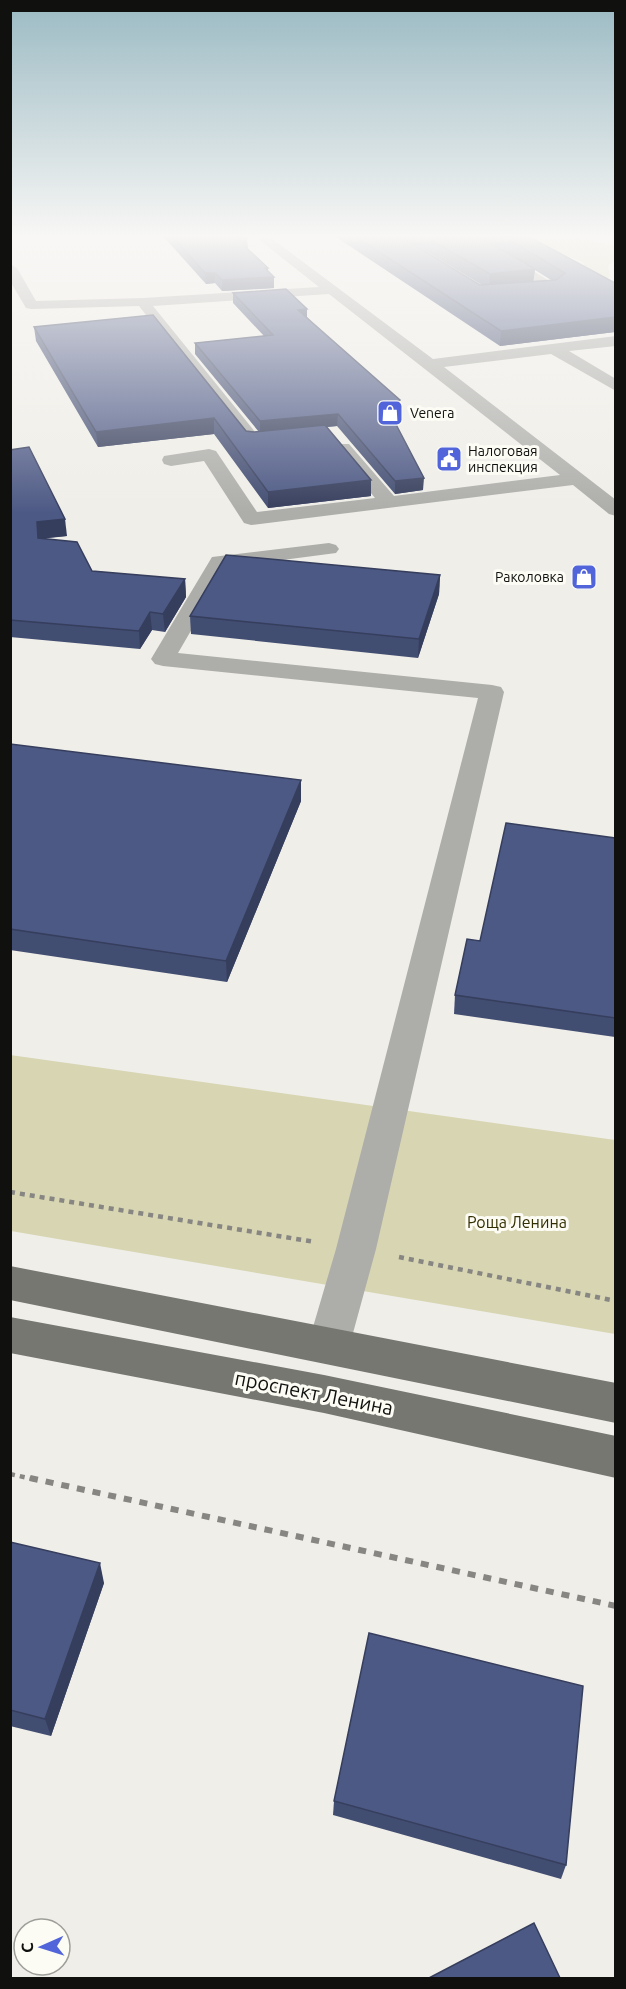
<svg xmlns="http://www.w3.org/2000/svg" width="626" height="1989" font-family="Ubuntu,sans-serif">
  <style>
    .green { fill: #d7d5b2 }
    .lines { fill: none; stroke-linecap: round; stroke-linejoin: round }
    .path-far1 { stroke: #878682; stroke-width: 4.5; stroke-dasharray: 5 5; stroke-linecap: butt }
    .path { stroke: #878682; stroke-width: 6; stroke-dasharray: 8 8; stroke-linecap: butt }
    .minor { fill: #adadaa; fill-rule: evenodd }
    .major { fill: #777772; fill-rule: evenodd }
    .wall { fill: #424d72; fill-rule: evenodd }
    .shaded-wall { fill: #363e5d }
    .building { fill: #4d5985; stroke: #363e5d; stroke-width: 1.5 }
    .labels { text-anchor: middle; stroke-width: 6; stroke-linejoin: round; paint-order: stroke }
    .far-poi-label { font-size: 14px; fill: #10100e; stroke: #fcfcf5; text-anchor: start }
    .park-label { font-size: 16px; fill: #322e00; stroke: #fcfcf5 }
    .near-street-label { font-size: 20px; fill: #10100e; stroke: #fcfcf5 }
  </style>
  <rect width="100%" height="100%" fill="#efeee8"/>
  <!-- green -->
  <g class="green">
    <polygon points="514,235 576,235 599,243 615,245 615,260 608,266 610,276 604,282 587,274 583,262"/>
    <polygon points="10,1055 615,1140 615,1334 11,1231"/>
  </g>
  <g class="lines">
    <!-- path-far1 -->
    <g class="path-far1">
      <polyline points="10,1192 315,1242"/>
      <polyline points="399,1257 616,1301"/>
      <polyline points="10,1474 37,1480"/>
    </g>
    <!-- path -->
    <polyline class="path" points="30,1478 616,1606"/>
    <!-- minor -->
    <g class="minor">
      <polygon points="253,235 267,235 433,359 616,336 616,346 569,351 616,379 616,391 551,354 444,367 616,500 616,516 609,514 573,485 251,525 244,523 204,461 171,466 164,464 162,460 164,456 209,449 216,451 257,512 375,498 334,448 337,444 349,444 394,496 560,475 329,294 153,306 256,433 259,437 256,441 244,441 139,306 31,309 26,308 10,281 10,264 17,268 36,301 143,298 319,287"/>
      <polygon points="430,235 474,235 561,288 554,292 520,294 518,291 520,288 540,285 467,241 443,243"/>
      <polygon points="329,543 336,545 339,549 336,553 228,567 178,653 492,685 501,687 504,692 376,1249 350,1344 344,1357 329,1362 314,1357 308,1344 336,1249 478,698 163,666 155,664 151,659 212,557"/>
    </g>
    <!-- major -->
    <g class="major">
      <polygon points="10,1266 616,1383 616,1423 10,1300"/>
      <polygon points="10,1317 324,1375 616,1436 616,1478 324,1413 10,1353"/>
    </g>
  </g>
  <!-- wall -->
  <g class="wall">
    <polygon points="162,235 243,235 248,249 268,268 268,271 274,277 274,288 222,291 215,283 206,284"/>
    <path d="M333,235H398L480,285H482L399,235H476L514,257L478,235H526L615,283V332L500,346ZM535,270L551,280L533,281Z"/>
    <polygon points="233,293 307,309 307,317 400,412 393,419 423,490 395,494 337,426 327,427 371,480 371,496 268,508 214,434 98,447 36,341 34,327 246,431 254,432 259,432 195,354 195,343 264,336 233,303"/>
    <polygon points="10,450 67,536 44,538 92,571 185,579 186,597 165,632 152,630 140,649 10,637"/>
    <polygon points="440,575 439,594 418,658 191,634 190,616"/>
    <polygon points="10,744 301,801 227,982 10,950"/>
    <polygon points="615,838 615,1037 454,1014 455,995 480,941"/>
    <polygon points="10,1542 104,1583 51,1736 10,1726"/>
    <polygon points="334,1801 566,1865 561,1879 333,1815"/>
  </g>
  <!-- shaded-wall -->
  <g class="shaded-wall">
    <polygon points="247,238 248,249 237,239"/>
    <polygon points="265,268 268,268 268,277 274,277 274,288 222,291 222,280"/>
    <polygon points="535,269 533,284 489,289 490,274"/>
    <polygon points="205,273 215,273 215,283 206,284"/>
    <polygon points="307,309 307,319 298,310"/>
    <polygon points="615,317 615,332 500,346 501,331"/>
    <polygon points="400,400 400,412 388,423 389,411"/>
    <polygon points="338,414 337,426 260,433 260,421"/>
    <polygon points="214,418 214,434 98,447 96,432"/>
    <polygon points="424,478 423,490 395,494 395,481"/>
    <polygon points="371,480 371,496 268,508 268,492"/>
    <polygon points="65,519 67,536 40,539 38,538 37,522"/>
    <polygon points="440,575 439,594 418,658 419,639"/>
    <polygon points="185,579 186,597 165,632 163,614"/>
    <polygon points="150,612 152,630 140,649 139,631"/>
    <polygon points="301,780 301,801 227,982 226,961"/>
    <polygon points="100,1563 104,1583 51,1736 45,1719"/>
  </g>
  <!-- building -->
  <g class="building">
    <polygon points="171,235 243,235 247,238 237,239 268,268 265,268 274,277 222,280 215,273 205,273"/>
    <polygon points="353,235 398,235 480,285 556,280 565,273 501,235 526,235 615,283 615,317 501,331"/>
    <polygon points="422,235 476,235 535,269 490,274"/>
    <polygon points="286,289 307,309 298,310 400,400 389,411 424,478 395,481 338,414 260,421 195,343 273,335 233,293"/>
    <polygon points="153,315 246,431 254,432 325,425 371,480 268,492 214,418 96,432 34,327"/>
    <polygon points="29,447 65,519 37,522 38,538 77,542 92,571 185,579 163,614 150,612 139,631 10,620 10,450"/>
    <polygon points="226,555 440,575 419,639 190,616"/>
    <polygon points="10,744 301,780 226,961 10,929"/>
    <polygon points="506,823 615,838 615,1018 455,995 467,939 480,941"/>
    <polygon points="10,1542 100,1563 45,1719 10,1710"/>
    <polygon points="369,1633 583,1686 566,1865 334,1801"/>
    <polygon points="534,1923 560,1978 429,1978"/>
  </g>
  <!-- sky -->
  <linearGradient id="sky" x2="0" y2="1"><stop stop-color="#9bbac3"/><stop offset="0.46" stop-color="#f8f7f5"/><stop offset="1" stop-color="#f8f7f5" stop-opacity="0"/></linearGradient>
  <rect width="626" height="513" fill="url(#sky)"/>
  <!-- icons -->
  <defs>
    <g id="shop-square" transform="scale(1.35)"><rect x="-9" y="-9" width="18" height="18" rx="4" fill="#5164da" stroke="#fcfcf5"/><path d="M-5-2.5h2.3a2.7 3.5 0 0 1 5.4 0H5L5.5 6h-11ZM-1.5-2.5h3a1.5 2.3 0 0 0-3 0Z" fill="#fff"/></g>
    <g id="civic-square" transform="scale(1.35)"><rect x="-9" y="-9" width="18" height="18" rx="4" fill="#5164da" stroke="#fcfcf5"/><path d="M-.6-6.5H3V-4.5H.6V-3L4-1V1h2V6H-6V1h2V-1L-.6-3ZM-1.2 2.5V6h2.4V2.5Z" fill="#fff"/></g>
  </defs>
  <g fill-rule="evenodd">
    <use href="#shop-square" x="390" y="413"/>
    <use href="#civic-square" x="449" y="459"/>
    <use href="#shop-square" x="584" y="577"/>
  </g>
  <g class="labels">
    <!-- far-poi labels -->
    <g class="far-poi-label">
      <text x="410" y="418">Venera</text>
      <text x="468" y="456">Налоговая<tspan x="468" dy="16">инспекция</tspan></text>
      <text x="564" y="582" text-anchor="end">Раколовка</text>
    </g>
    <!-- park labels -->
    <g class="park-label">
      <text x="517" y="1228">Роща Ленина</text>
    </g>
    <!-- near-street labels -->
    <g class="near-street-label">
      <text transform="translate(314 1393) rotate(11)" y="7">проспект Ленина</text>
    </g>
  </g>
  <!-- border -->
  <rect width="626" height="1989" fill="none" stroke="#10100e" stroke-width="24"/>
  <!-- north arrow -->
  <g transform="translate(42 1947) rotate(267)"><circle r="28" fill="#fcfcf5" stroke="#9e9e99" stroke-width="1.5"/>
  <path d="M0-4.5L10 22L0 15L-10 22Z" fill="#5164da"/>
  <text y="-9" font-size="16" font-weight="bold" text-anchor="middle" fill="#10100e">С</text>
  </g>
</svg>
